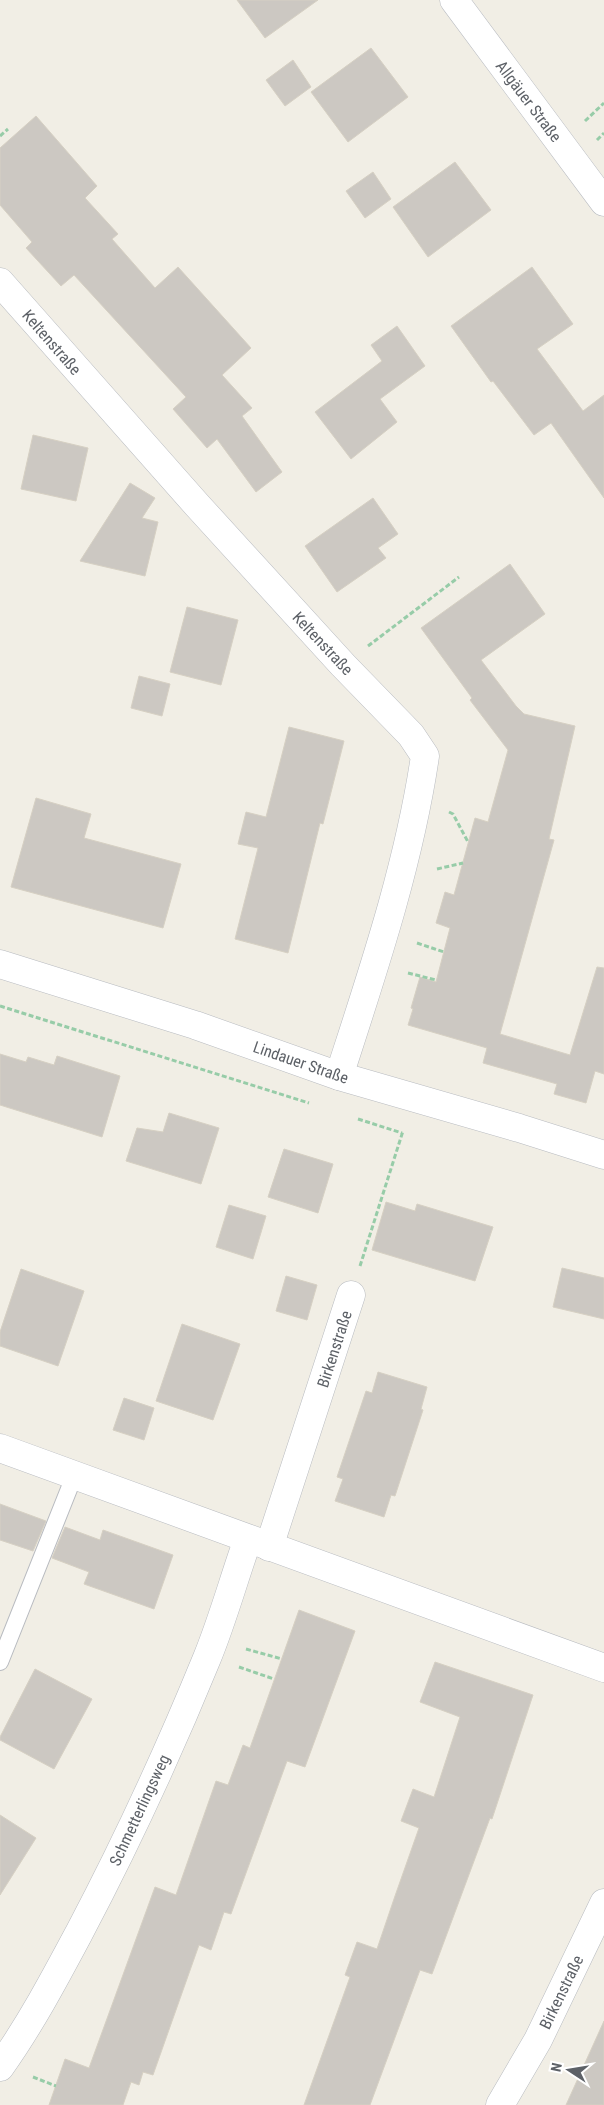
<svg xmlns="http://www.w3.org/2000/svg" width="604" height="2105" font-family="'Roboto Condensed',sans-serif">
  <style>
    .building { fill: #ccc8c2; stroke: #d6d0c3 }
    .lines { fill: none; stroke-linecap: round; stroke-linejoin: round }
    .service-casing { stroke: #b8bbc0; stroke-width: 18 }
    .minor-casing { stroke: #b8bbc0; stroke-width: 29 }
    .tertiary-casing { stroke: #b8bbc0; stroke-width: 29 }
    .secondary-casing { stroke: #b9bcc2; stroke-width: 29 }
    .path { stroke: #97cca8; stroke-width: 3; stroke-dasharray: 5 2.5; stroke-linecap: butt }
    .service { stroke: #fff; stroke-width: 16 }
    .minor { stroke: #fff; stroke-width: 28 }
    .tertiary { stroke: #fff; stroke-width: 28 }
    .secondary { stroke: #fff; stroke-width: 28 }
    .labels { text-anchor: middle; stroke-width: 5; stroke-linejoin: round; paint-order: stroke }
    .street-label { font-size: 16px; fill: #5d6167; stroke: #fff }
  </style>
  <rect width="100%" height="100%" fill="#f1eee5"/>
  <!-- building -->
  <g class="building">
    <polygon points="237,0 318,0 265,38"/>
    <polygon points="371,48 408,97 348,142 311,92"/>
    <polygon points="293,60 311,87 285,106 266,80"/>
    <polygon points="36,116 97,186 85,198 118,234 112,239 155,288 178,267 251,348 222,375 252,408 242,416 282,472 256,492 217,439 207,448 173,409 186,397 74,275 61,286 26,248 32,242 0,205 0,148"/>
    <polygon points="455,162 491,210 428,257 393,207"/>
    <polygon points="373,172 391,199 365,218 346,191"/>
    <polygon points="532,267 573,324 537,349 583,411 604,395 604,498 551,423 534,435 493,381 491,382 451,326"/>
    <polygon points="397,326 425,366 380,399 397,422 351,459 315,412 382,361 371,345"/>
    <polygon points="33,435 88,448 76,501 21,489"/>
    <polygon points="130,483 155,498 142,518 158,522 145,576 80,561"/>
    <polygon points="373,498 398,534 378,548 386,558 337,592 305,546"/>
    <polygon points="510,564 545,614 481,660 516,706 524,714 575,726 549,839 554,840 500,1034 570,1055 597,967 604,968 604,1074 595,1071 586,1103 554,1094 557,1084 483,1063 487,1048 408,1025 413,1009 411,1008 420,977 436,982 450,928 436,923 445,892 454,895 475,818 488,822 508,750 470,700 472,698 421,628"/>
    <polygon points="187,607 238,620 221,685 170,672"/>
    <polygon points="139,676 170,684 162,716 131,708"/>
    <polygon points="289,727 344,741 323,824 320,823 288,953 235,939 258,848 238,844 246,812 266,817"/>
    <polygon points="36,798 91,814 84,838 181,864 163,928 11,887"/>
    <polygon points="0,1054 26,1062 28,1057 54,1065 57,1056 120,1076 102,1137 0,1105"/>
    <polygon points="169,1113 219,1128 201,1184 126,1161 137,1128 163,1132"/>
    <polygon points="284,1149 333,1164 318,1213 268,1197"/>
    <polygon points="386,1202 415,1211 417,1204 493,1227 475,1281 372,1250"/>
    <polygon points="229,1205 266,1216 253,1259 216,1247"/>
    <polygon points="562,1268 604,1278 604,1319 553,1307"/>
    <polygon points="21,1269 84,1291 58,1366 0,1346 0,1332"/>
    <polygon points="286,1276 317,1285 307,1320 276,1311"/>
    <polygon points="182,1324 240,1344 213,1420 156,1401"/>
    <polygon points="378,1372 427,1387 421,1409 423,1410 395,1496 391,1495 384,1517 335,1501 343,1479 337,1477 366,1391 372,1393"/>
    <polygon points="124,1398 154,1408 144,1440 113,1430"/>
    <polygon points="0,1504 46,1521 33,1551 0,1540"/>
    <polygon points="65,1527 100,1540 103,1530 173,1555 154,1609 84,1584 89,1572 52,1558"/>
    <polygon points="299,1610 355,1631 305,1767 287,1761 231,1914 224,1912 211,1950 199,1945 153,2075 143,2072 139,2085 131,2082 123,2105 49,2105 65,2059 89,2068 155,1887 176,1895 216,1781 228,1785 243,1745 250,1748"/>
    <polygon points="435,1662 533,1695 492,1819 490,1818 432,1974 420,1970 370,2105 304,2105 350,1977 345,1975 357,1942 377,1949 395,1896 419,1828 401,1821 413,1789 434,1797 460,1717 420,1702"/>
    <polygon points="35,1669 92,1699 54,1769 0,1740 0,1737"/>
    <polygon points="0,1815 36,1838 0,1895"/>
    <polygon points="604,2021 604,2105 566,2105"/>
  </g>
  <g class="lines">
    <!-- service casing -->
    <g class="service-casing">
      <polyline id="service" points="0,1662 75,1474"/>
    </g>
    <!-- minor casing -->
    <g class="minor-casing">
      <g id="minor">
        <path d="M0,282L197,505L343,665L411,735L425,756C409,865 373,971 339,1076"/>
        <polyline points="0,1448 604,1668"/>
        <polyline points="269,1547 351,1295"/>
        <path d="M0,2067C30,2025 55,1978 79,1933C126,1844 169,1751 207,1658C223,1619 234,1578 248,1539"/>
        <polyline points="500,2105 538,2040 604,1903"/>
      </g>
    </g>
    <!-- tertiary casing -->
    <g class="tertiary-casing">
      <polyline id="tertiary" points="0,964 195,1025 339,1076 519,1128 604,1155"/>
    </g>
    <!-- secondary casing -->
    <g class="secondary-casing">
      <polyline id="secondary" points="454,0 604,202"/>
    </g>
    <!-- path -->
    <g class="path">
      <polyline points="585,121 604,103"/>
      <polyline points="0,136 8,129"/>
      <polyline points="597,140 604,133"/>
      <polyline points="368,646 459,577"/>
      <polyline points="449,812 453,814 468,842"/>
      <polyline points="437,869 463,863"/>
      <polyline points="417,943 444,952"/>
      <polyline points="408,973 436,980"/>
      <polyline points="0,1006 309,1103"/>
      <polyline points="358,1119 402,1133"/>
      <polyline points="360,1266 403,1131"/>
      <polyline points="246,1649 282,1659"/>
      <polyline points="239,1667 274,1679"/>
      <polyline points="33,2077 56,2086"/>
    </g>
    <!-- service -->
    <use href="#service" class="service"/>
    <!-- minor -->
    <use href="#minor" class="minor"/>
    <!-- tertiary -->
    <use href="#tertiary" class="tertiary"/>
    <!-- secondary -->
    <use href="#secondary" class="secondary"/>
  </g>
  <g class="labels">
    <!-- street labels -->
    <g class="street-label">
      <text transform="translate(529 101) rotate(53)" y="6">Allgäuer Straße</text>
      <text transform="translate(52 342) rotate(49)" y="6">Keltenstraße</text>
      <text transform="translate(323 643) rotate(47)" y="6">Keltenstraße</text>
      <text transform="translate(301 1062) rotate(19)" y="6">Lindauer Straße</text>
      <text transform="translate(334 1349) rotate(-72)" y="6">Birkenstraße</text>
      <text transform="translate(139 1810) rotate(-65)" y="6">Schmetterlingsweg</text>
      <text transform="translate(561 1992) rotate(-64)" y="6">Birkenstraße</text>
    </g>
  </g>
  <!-- north arrow -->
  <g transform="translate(569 2070) rotate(282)" stroke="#ffffff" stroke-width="4" paint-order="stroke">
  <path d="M0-4L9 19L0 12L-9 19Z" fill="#5d6167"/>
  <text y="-8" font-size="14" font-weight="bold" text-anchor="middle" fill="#5d6167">N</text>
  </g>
</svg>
